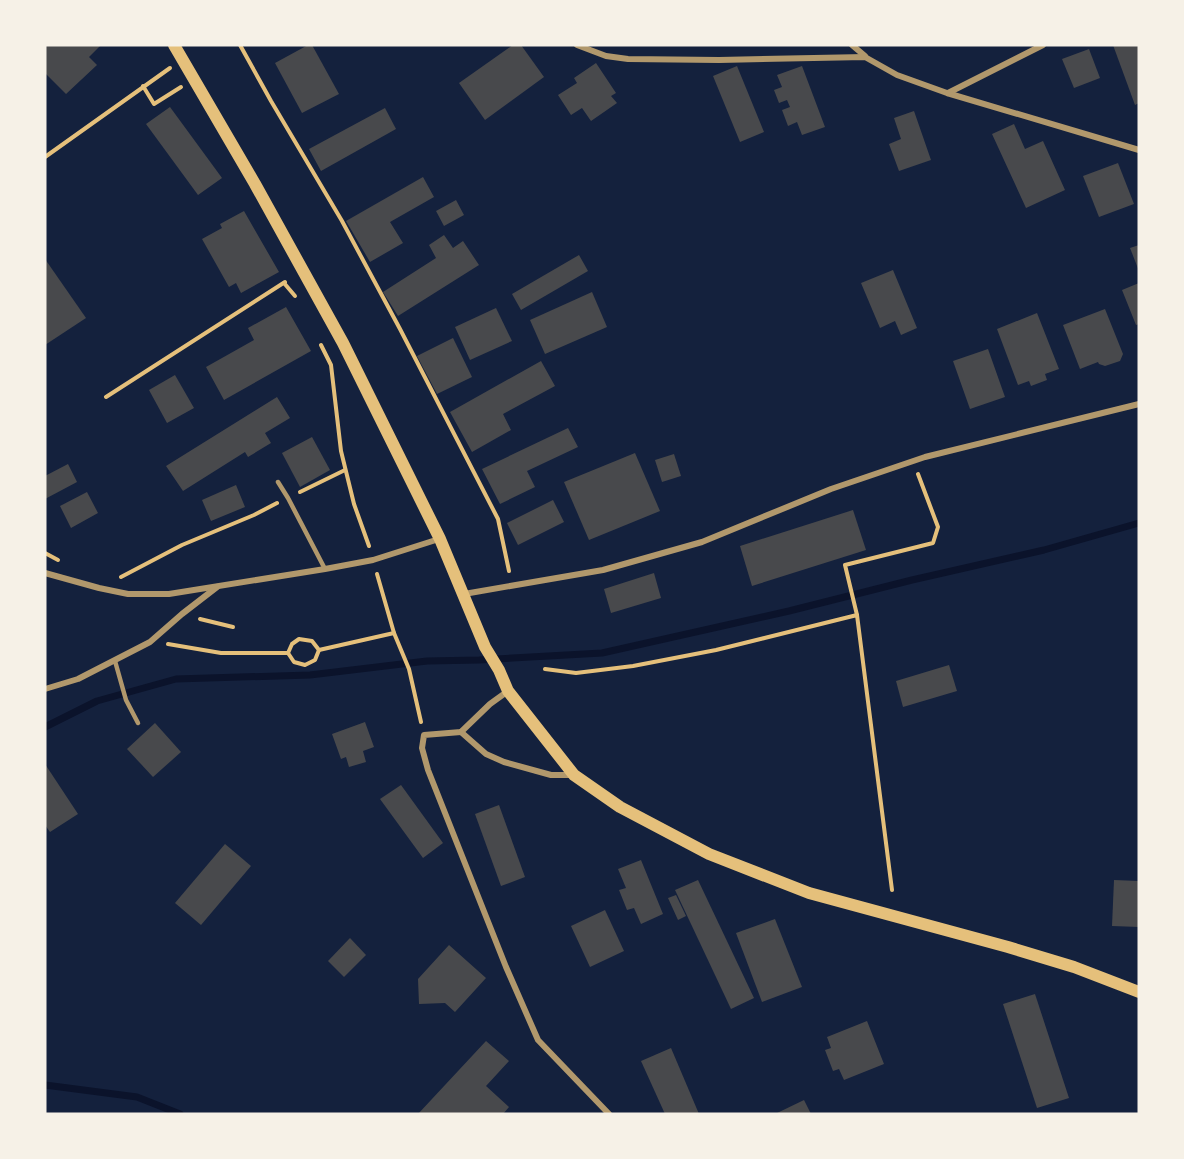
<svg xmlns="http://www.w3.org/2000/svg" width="1184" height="1159" font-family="Roboto,sans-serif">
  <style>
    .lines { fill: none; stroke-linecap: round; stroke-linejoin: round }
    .stream { stroke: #0b132b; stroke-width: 7 }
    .building { fill: #48494c }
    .path { stroke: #e5c07b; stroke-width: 4 }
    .service { stroke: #b1986c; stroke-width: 4.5 }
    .minor { stroke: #b1986c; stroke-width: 6 }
    .secondary { stroke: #e5c07b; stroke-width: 12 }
  </style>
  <rect width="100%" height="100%" fill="#14213d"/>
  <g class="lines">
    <!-- stream -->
    <g class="stream">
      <polyline points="45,727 97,701 176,679 310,675 427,661 479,660 602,653 789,611 912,580 1044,550 1139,523"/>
      <polyline points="45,1085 137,1097 180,1114"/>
    </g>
  </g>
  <!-- building -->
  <g class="building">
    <polygon points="45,45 101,45 89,57 97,65 66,94 45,73"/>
    <polygon points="308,45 312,45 339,94 302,113 275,63"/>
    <polygon points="513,45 521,45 544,77 485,120 459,83"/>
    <polygon points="1113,45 1139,45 1139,103 1135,105"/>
    <polygon points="1089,49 1100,78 1074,88 1062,59"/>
    <polygon points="596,63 616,93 611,96 617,103 591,121 582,108 571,115 558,95 577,83 574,78"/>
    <polygon points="737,66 764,132 740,142 713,76"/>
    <polygon points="802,66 825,127 802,135 797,122 788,126 782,110 790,107 787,100 779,103 774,90 782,87 777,75"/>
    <polygon points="170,107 222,178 198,195 146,124"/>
    <polygon points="385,108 396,129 321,171 309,149"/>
    <polygon points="914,111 931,160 899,171 889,144 901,139 894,118"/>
    <polygon points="1014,124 1025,149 1043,141 1065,190 1026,208 992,134"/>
    <polygon points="1118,163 1134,204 1099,217 1083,176"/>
    <polygon points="423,177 434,197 390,222 403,243 370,262 346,221"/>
    <polygon points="456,200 464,215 444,226 436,211"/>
    <polygon points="244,211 279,272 241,293 236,283 229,287 202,239 222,228 220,224"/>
    <polygon points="444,235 453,248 463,241 479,265 398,316 383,292 436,258 429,245"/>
    <polygon points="1139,245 1139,271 1130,248"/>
    <polygon points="579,255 588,271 521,310 512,294"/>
    <polygon points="45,259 86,318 45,345"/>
    <polygon points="893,270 917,328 901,335 895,321 880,328 861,283"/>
    <polygon points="1139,283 1139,324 1136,325 1122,290"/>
    <polygon points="592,292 607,327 545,354 530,320"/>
    <polygon points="286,307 311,351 224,400 206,367 254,340 248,328"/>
    <polygon points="496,308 512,341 470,360 455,327"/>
    <polygon points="1105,309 1123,354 1120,361 1105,366 1099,364 1098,362 1080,369 1063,325"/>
    <polygon points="1037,313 1059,369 1045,374 1047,380 1031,386 1029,381 1018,385 997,329"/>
    <polygon points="453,338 472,377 437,394 417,356"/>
    <polygon points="988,349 1005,397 970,409 953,361"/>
    <polygon points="541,361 555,386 503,414 511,430 472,452 450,412"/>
    <polygon points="175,375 194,408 167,423 149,390"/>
    <polygon points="277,397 290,418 265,433 271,443 248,457 245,452 183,491 166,466"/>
    <polygon points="568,428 578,447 527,471 535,487 500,504 482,469"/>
    <polygon points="312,437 330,470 300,487 282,453"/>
    <polygon points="635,453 660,511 589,540 564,482"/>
    <polygon points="674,454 681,476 662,482 655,460"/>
    <polygon points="68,464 77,482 45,499 45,476"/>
    <polygon points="236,485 245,507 211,521 202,500"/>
    <polygon points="87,492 98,513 71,528 60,506"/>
    <polygon points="553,500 564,522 518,545 507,523"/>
    <polygon points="853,510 866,550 752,586 740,546"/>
    <polygon points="654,573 661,598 611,613 604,589"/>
    <polygon points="949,665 957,691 903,707 896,681"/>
    <polygon points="365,722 374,747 363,751 366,762 349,767 346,757 341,759 332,734"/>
    <polygon points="155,723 181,752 153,777 127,749"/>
    <polygon points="45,764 78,814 50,832 45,825"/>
    <polygon points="401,785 443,843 423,858 380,799"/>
    <polygon points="499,805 525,877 501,886 475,814"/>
    <polygon points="225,844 251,866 201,925 175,903"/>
    <polygon points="641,860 663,914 641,924 634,908 627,910 619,890 626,888 618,869"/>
    <polygon points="698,880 754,998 731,1009 675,890"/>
    <polygon points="1114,880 1139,881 1139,927 1112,926"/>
    <polygon points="676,895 686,916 678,920 668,898"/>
    <polygon points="605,910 624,951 590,967 571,926"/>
    <polygon points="775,919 802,987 762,1002 736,933"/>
    <polygon points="350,938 366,955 344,977 328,961"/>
    <polygon points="449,945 486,978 455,1012 445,1003 419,1004 418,979"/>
    <polygon points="1035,994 1069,1098 1037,1108 1003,1004"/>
    <polygon points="867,1021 884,1064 844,1080 839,1069 833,1071 825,1050 831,1048 827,1037"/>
    <polygon points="486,1041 509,1061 486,1086 509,1107 503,1114 418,1114"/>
    <polygon points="671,1048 699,1114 665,1114 641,1061"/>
    <polygon points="804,1100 811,1114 775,1114"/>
  </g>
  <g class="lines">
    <!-- path -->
    <g class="path">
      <polyline points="240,45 271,101 342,221 400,329 498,519 509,571"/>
      <polyline points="143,86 154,104 181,87"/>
      <polyline points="45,157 170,68"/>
      <polyline points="284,283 295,296"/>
      <polyline points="321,345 331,365 341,451 354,504 369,546"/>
      <polyline points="106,397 285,282"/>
      <polyline points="300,492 345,470"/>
      <polyline points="45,553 58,560"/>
      <polyline points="377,574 394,633"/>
      <polyline points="121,577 182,545 254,515 277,503"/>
      <polyline points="857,615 845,565 933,543 938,527 918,474"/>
      <polyline points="200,619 233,627"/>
      <polyline points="168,644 221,653 288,653 292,644 299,639 312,641 319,650 394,633 409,669 421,722"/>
      <polyline points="288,653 294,662 305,665 315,660 319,650"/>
      <polyline points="545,669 576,673 633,666 716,650 857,615 892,890"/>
    </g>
    <!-- service -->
    <g class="service">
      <polyline points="278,482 288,498 325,569"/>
      <polyline points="115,661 126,700 138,723"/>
    </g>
    <!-- minor -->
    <g class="minor">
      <polyline points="577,45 606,56 628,59 719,60 865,57 897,75 947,93 1139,150"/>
      <polyline points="852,45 865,56"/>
      <polyline points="948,93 1043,45"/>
      <polyline points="45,573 99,588 128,594 169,594 325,569 373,560 439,539"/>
      <polyline points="464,594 603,570 702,542 831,489 925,457 1139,404"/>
      <polyline points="45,689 78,679 150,642 182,614 217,587"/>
      <polyline points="508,691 490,704 461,732 424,735 422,748 428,770 506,967 538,1040 609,1114"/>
      <polyline points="461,732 486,754 504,762 551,775 572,775"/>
    </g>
    <!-- secondary -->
    <polyline class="secondary" points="174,45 255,184 343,343 440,539 485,647 499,670 508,691 574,775 620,807 709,854 809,893 1008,947 1074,967 1139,992"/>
  </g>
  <!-- border -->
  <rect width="1184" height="1159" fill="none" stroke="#f6f1e7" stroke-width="93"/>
</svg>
